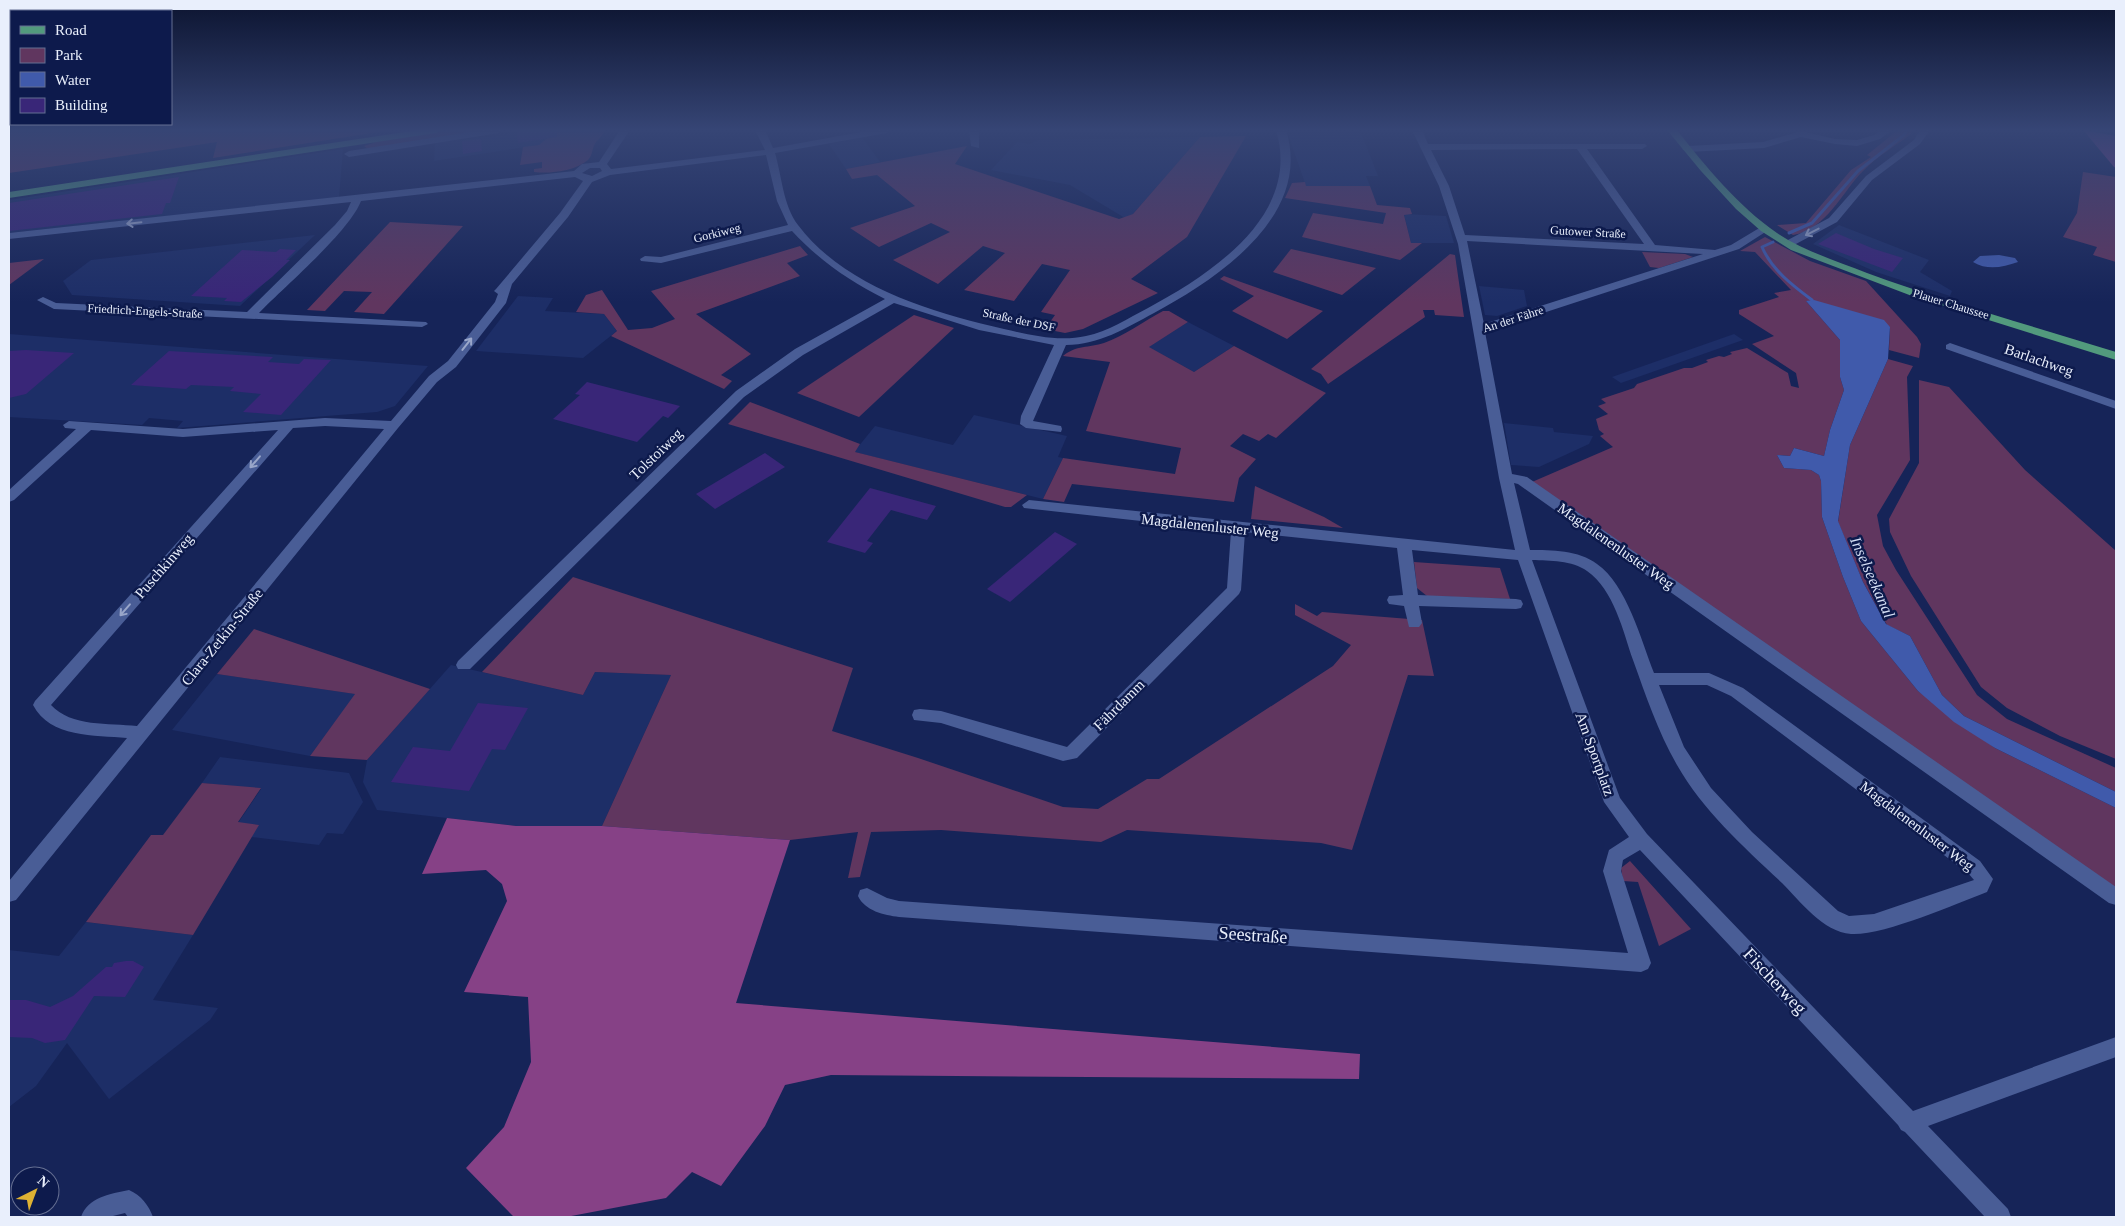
<svg xmlns="http://www.w3.org/2000/svg" width="2125" height="1226" font-family="'Times New Roman',serif">
  <style>
    .built { fill: #1d2e67 }
    .green { fill: #60365f }
    .forest { fill: #864186 }
    .water { fill: #405aab }
    .lines { fill: none; stroke-linecap: round; stroke-linejoin: round }
    .stream { stroke: #405aab; stroke-width: 3 }
    .building { fill: #392678 }
    .minor { fill: #495d96; fill-rule: evenodd }
    .major { fill: #529a7d; fill-rule: evenodd }
    .oneway { stroke: #99a6c9 }
    .labels { text-anchor: middle; stroke-width: 5; stroke-linejoin: round; paint-order: stroke }
    .far-street-label { font-size: 12px; fill: #e9effc; stroke: #0d1a4c }
    .street-label { font-size: 15px; fill: #e9effc; stroke: #0d1a4c }
    .water-label { font-size: 16px; font-style: italic; fill: #d4def4; stroke: #0d1a4c }
    .near-street-label { font-size: 18px; fill: #e9effc; stroke: #0d1a4c }
  </style>
  <rect width="100%" height="100%" fill="#162458"/>
  <!-- built -->
  <g class="built">
    <polygon points="508,130 557,130 539,145 434,161 435,142 508,135"/>
    <polygon points="1360,130 1378,176 1366,176 1370,186 1306,186 1288,134"/>
    <polygon points="862,137 880,162 846,169 829,144"/>
    <polygon points="1200,137 1133,214 1125,218 1070,185 991,170 1017,142 1030,144 1037,140"/>
    <polygon points="343,149 339,198 9,233 9,200"/>
    <polygon points="1404,214 1446,216 1454,243 1411,243"/>
    <polygon points="1839,225 1929,260 1920,272 1952,291 1950,296 1876,272 1813,244"/>
    <polygon points="315,235 240,306 72,295 63,281 91,260"/>
    <polygon points="1479,286 1524,290 1527,306 1497,316 1485,315"/>
    <polygon points="518,296 553,298 545,311 604,314 617,331 583,358 476,351"/>
    <polygon points="1188,322 1234,346 1194,372 1148,347"/>
    <polygon points="9,334 428,366 395,406 377,412 177,428 183,421 149,418 142,425 9,417"/>
    <polygon points="1734,334 1743,340 1621,383 1612,377"/>
    <polygon points="974,415 1067,436 1058,457 1063,458 1043,499 854,452 875,426 953,445"/>
    <polygon points="1504,423 1553,428 1554,432 1593,436 1589,444 1539,467 1511,465"/>
    <polygon points="451,665 583,695 595,672 671,675 602,826 516,826 377,810 363,782 367,760"/>
    <polygon points="217,674 356,694 310,756 172,730"/>
    <polygon points="220,757 349,773 363,802 343,834 327,833 319,845 251,837 258,825 238,823 261,789 202,783"/>
    <polygon points="86,922 193,935 153,1000 218,1008 210,1020 109,1099 67,1043 36,1086 9,1107 9,950 59,956"/>
  </g>
  <!-- green -->
  <g class="green">
    <polygon points="9,130 391,130 213,158 217,142 9,173"/>
    <polygon points="452,130 490,130 368,149 364,146 376,142"/>
    <path d="M557,130H606C603,134 600,138 596,142C592,147 593,155 588,160C575,171 550,174 534,172V169L542,168V162L520,165L523,147L539,145Z"/>
    <path d="M1898,130H1913L1910,135C1895,146 1876,157 1863,171C1842,192 1826,230 1793,235L1777,225L1806,223L1851,170L1871,157L1867,155Z"/>
    <polygon points="1246,136 1187,237 1131,279 1158,293 1083,329 1065,333 1045,329 1055,315 1041,312 1070,270 1042,264 1014,301 964,290 1005,253 983,246 938,284 893,260 950,232 931,223 879,247 850,228 915,206 877,175 852,179 846,169 967,146 955,164 1119,219 1133,214 1200,137"/>
    <polygon points="2083,172 2116,177 2116,262 2093,255 2097,247 2063,237 2077,213"/>
    <polygon points="1305,182 1306,186 1370,186 1377,205 1410,208 1412,214 1404,215 1411,243 1422,243 1400,260 1302,237 1313,213 1383,224 1386,213 1285,198 1292,183"/>
    <polygon points="390,222 463,226 384,314 354,312 372,292 344,291 325,311 307,310"/>
    <polygon points="1765,237 1810,261 1866,281 1917,337 1921,344 1919,358 1889,350 1890,327 1806,301 1840,340 1840,377 1844,390 1830,430 1824,456 1794,448 1790,456 1777,455 1784,468 1811,470 1819,475 1821,481 1822,517 1843,577 1861,621 1918,691 1995,748 2116,808 2116,888 1532,482 1613,447 1600,436 1604,434 1599,430 1596,419 1608,414 1598,406 1606,403 1601,399 1634,388 1637,384 1684,368 1692,368 1708,362 1706,360 1719,356 1724,357 1732,354 1730,352 1747,348 1788,373 1791,386 1799,388 1796,373 1752,344 1774,336 1739,314 1739,310 1779,297 1774,293 1791,290 1755,252 1740,251"/>
    <polygon points="800,246 808,255 787,263 800,276 696,314 751,354 721,375 732,381 724,389 611,336 617,331 604,314 576,312 586,295 602,290 628,330 652,328 675,319 651,291"/>
    <polygon points="1291,249 1376,268 1342,295 1273,272"/>
    <polygon points="1642,252 1685,254 1693,257 1659,268 1650,267"/>
    <polygon points="1450,254 1455,255 1464,317 1435,315 1434,310 1423,310 1425,317 1328,384 1321,374 1311,369"/>
    <polygon points="44,259 9,285 9,263"/>
    <polygon points="1224,276 1323,311 1287,339 1232,311 1254,296 1220,279"/>
    <path d="M1163,311H1169L1188,322L1149,347L1194,372L1234,346L1326,393L1276,438L1268,434L1259,441L1243,434L1230,446L1256,459L1239,478L1234,502L1072,484L1064,502L1043,499L1063,458L1175,474L1181,448L1086,431L1110,362L1063,356C1076,345 1089,348 1104,343C1124,336 1144,321 1163,311Z"/>
    <polygon points="914,315 954,328 859,417 797,393"/>
    <polygon points="1888,359 1913,366 1907,377 1910,460 1877,515 1883,546 1896,570 1977,695 2007,719 2116,768 2116,792 1964,716 1942,695 1910,636 1887,625 1863,582 1838,522 1850,445"/>
    <polygon points="1919,380 1949,387 2025,470 2116,551 2116,759 2060,736 2007,708 1981,687 1911,576 1890,532 1889,519 1919,463"/>
    <polygon points="750,402 860,444 855,452 1027,495 1011,507 1005,507 728,424"/>
    <polygon points="1255,486 1324,517 1343,528 1251,519"/>
    <polygon points="1414,562 1500,568 1510,599 1427,596 1417,588"/>
    <polygon points="573,577 853,668 832,731 918,758 1063,807 1098,809 1147,779 1159,779 1333,666 1351,645 1295,615 1295,604 1317,616 1322,612 1422,620 1434,676 1408,675 1352,850 1321,843 1127,830 1101,842 941,830 871,832 860,877 848,878 858,832 790,840 602,826 671,675 595,672 583,695 482,672"/>
    <polygon points="254,629 430,689 367,760 310,756 355,694 217,674"/>
    <polygon points="202,783 261,788 238,822 259,825 193,935 86,922 151,835 163,835"/>
    <polygon points="1630,861 1691,929 1659,946 1638,882 1623,881 1621,868"/>
  </g>
  <!-- forest -->
  <g class="forest">
    <polygon points="2083,130 2116,136 2116,168 2114,167"/>
    <polygon points="447,818 516,826 602,826 790,840 736,1003 1360,1054 1359,1079 831,1075 785,1085 765,1126 721,1186 692,1172 666,1198 566,1217 514,1217 466,1168 504,1127 531,1062 528,997 464,992 507,901 502,884 486,870 422,874"/>
  </g>
  <!-- water -->
  <g class="water">
    <path d="M1999,255L2015,258L2018,262C2003,267 1988,271 1973,262L1980,256Z"/>
    <polygon points="1814,300 1884,320 1890,327 1888,359 1850,445 1838,521 1863,582 1886,624 1910,636 1942,695 1964,716 2116,792 2116,808 1995,748 1954,722 1918,691 1861,621 1843,577 1822,517 1821,481 1819,475 1811,470 1784,468 1777,455 1790,456 1794,448 1824,456 1830,430 1844,390 1840,377 1840,340 1806,301"/>
  </g>
  <g class="lines">
    <!-- stream -->
    <g class="stream">
      <polyline points="1789,233 1812,223 1858,171 1904,135 1907,130"/>
      <path d="M1773,242L1762,247C1772,270 1792,285 1812,300"/>
    </g>
  </g>
  <!-- building -->
  <g class="building">
    <polygon points="516,130 557,130 557,137 518,143"/>
    <polygon points="481,139 482,151 463,154 462,141"/>
    <polygon points="179,177 170,203 166,203 162,214 9,231 9,203"/>
    <polygon points="1836,233 1874,249 1903,258 1892,272 1818,244"/>
    <polygon points="280,249 296,250 286,260 290,260 272,277 241,302 224,301 227,298 191,296 242,250 276,252"/>
    <polygon points="26,350 74,353 26,394 9,398 9,351"/>
    <polygon points="169,351 273,357 268,362 299,364 304,359 331,360 281,415 243,412 261,394 230,391 234,387 191,385 186,389 131,385"/>
    <polygon points="587,382 680,406 668,418 663,416 637,442 553,419 580,395 575,394"/>
    <polygon points="765,453 785,467 715,509 696,494"/>
    <polygon points="870,488 936,506 927,520 891,510 867,541 873,543 865,553 827,542"/>
    <polygon points="1055,532 1077,544 1010,602 987,589"/>
    <polygon points="478,703 528,708 505,750 492,749 469,791 391,782 413,747 450,751"/>
    <polygon points="126,961 133,961 144,967 125,997 94,996 65,1040 45,1043 32,1038 9,1037 9,1000 26,1000 50,1007 73,996 106,967 112,967 114,963"/>
  </g>
  <g class="lines">
    <!-- minor -->
    <g class="minor">
      <polygon points="482,130 504,130 499,133 349,157 344,154 349,151"/>
      <path d="M620,130H630L607,164L611,169L765,150L755,130H765L773,148L872,130H892L887,133L775,153C782,177 783,205 798,225C845,287 931,312 1004,329C1030,335 1059,342 1086,336C1108,332 1128,318 1148,308C1211,274 1302,215 1276,130H1286C1313,216 1217,279 1154,313C1126,328 1099,345 1066,345L1033,421L1061,426L1062,429L1061,432L1026,428L1020,424L1021,416L1054,345L979,330L894,303L803,355L744,397L470,669H458L456,665L458,661L736,391L795,349L885,299C849,281 819,260 792,231L661,263L641,261L640,259L645,256L661,257L788,225L777,201L766,155L610,175L592,182L568,217L512,284L506,303L456,367L437,382L398,428L16,900L9,902V881L127,738C95,735 50,738 33,705L35,701L278,430L183,437L91,430L14,500L9,502V490L76,429L65,428L63,425L69,421L183,429L325,418L391,421L429,376L448,361L495,302L498,294L494,291L496,289L560,213L583,181L575,177L361,201C349,232 285,286 259,313L426,322L428,324L422,327L54,309L37,300L43,297L56,303L247,312L335,225L347,211L351,202L9,239V233L574,171L582,164L599,162ZM590,168H600L602,171L592,176L582,173ZM325,426L384,429L137,726C109,723 71,727 51,705L293,428Z"/>
      <polygon points="969,130 979,130 979,148 971,146"/>
      <path d="M1412,130H1422L1428,144H1645L1647,146L1642,149H1587L1655,245L1715,250L1731,245L1761,227L1765,226L1770,229L1739,249L1485,332L1512,474L1527,477L2116,887V905L2109,903L1518,484L1514,483L1530,550C1551,550 1579,550 1597,564C1627,585 1641,640 1654,673H1709L1743,688L1980,861L1993,879L1987,892C1955,904 1883,936 1851,934C1823,932 1800,901 1782,883C1744,847 1703,811 1677,765C1658,732 1646,696 1633,660C1623,631 1614,590 1587,571C1572,560 1550,561 1532,560L1620,798L1647,834L1913,1111L2116,1037V1057L1928,1126L2008,1209L2011,1217H1985L1905,1132L1901,1130L1898,1125L1640,850L1623,860L1621,871L1651,963L1648,969L1641,972L899,917C884,915 865,911 858,896L860,890L867,888L887,898L899,901L1628,953L1603,871L1609,850L1629,837L1604,802L1518,560L1412,550L1418,595L1516,599L1521,600L1523,604L1521,608L1516,609L1419,606L1422,623L1419,627H1409L1404,606L1389,604L1387,600L1389,596L1403,595L1397,548L1245,532L1241,590L1239,594L1077,758L1063,761L941,723L914,720L912,715L914,710L920,709L941,711L1067,747L1227,588L1231,531L1024,508L1022,505L1029,500L1515,550L1499,478L1458,244L1439,186ZM1577,149L1644,244L1465,235L1449,186L1431,150ZM1467,241L1703,254L1484,324ZM1659,685H1707L1731,696L1968,873L1974,880L1874,914L1849,916L1838,911L1752,832L1711,788L1684,747Z"/>
      <polygon points="1881,130 1892,130 1880,139 1857,146 1835,144 1801,137 1764,148 1687,152 1682,149 1687,146 1763,142 1801,131 1835,139 1857,140 1874,135"/>
      <polygon points="1920,130 1930,130 1920,144 1872,180 1837,222 1794,245 1786,245 1786,241 1829,218 1866,176 1914,140"/>
      <polygon points="1950,343 2116,401 2116,409 1946,349 1946,345"/>
      <path d="M129,1190C141,1195 149,1206 153,1217H128L125,1213L109,1217H81C88,1197 110,1194 129,1190Z"/>
    </g>
    <!-- major -->
    <g class="major">
      <polygon points="418,130 441,130 436,133 9,198 9,192"/>
      <path d="M1667,130H1677C1706,167 1738,206 1777,233C1804,251 1837,261 1867,273C1949,303 2033,326 2116,352V360L1912,296L1791,250L1761,231L1736,209L1701,171Z"/>
    </g>
  </g>
  <!-- one-way arrows -->
  <defs><path id="oneway-shaft" d="M-6 0H5M1.5-3L5.5 0L1.5 3" fill="none" stroke-width="1.6" stroke-linecap="round" stroke-linejoin="round" transform="scale(1.25)"/></defs>
  <g class="oneway">
    <use href="#oneway-shaft" transform="translate(134 223) rotate(174)"/>
    <use href="#oneway-shaft" transform="translate(1812 232) rotate(153)"/>
    <use href="#oneway-shaft" transform="translate(467 344) rotate(-52)"/>
    <use href="#oneway-shaft" transform="translate(255 462) rotate(131)"/>
    <use href="#oneway-shaft" transform="translate(125 610) rotate(131)"/>
  </g>
  <!-- sky -->
  <linearGradient id="sky" x2="0" y2="1"><stop stop-color="#0c1430"/><stop offset="0.43" stop-color="#364575"/><stop offset="1" stop-color="#364575" stop-opacity="0"/></linearGradient>
  <rect width="2125" height="302" fill="url(#sky)"/>
  <g class="labels">
    <!-- far-street labels -->
    <g class="far-street-label">
      <text transform="translate(1588 232) rotate(3)" y="4">Gutower Straße</text>
      <text transform="translate(717 233) rotate(-14)" y="4">Gorkiweg</text>
      <text transform="translate(1951 304) rotate(17)" y="4">Plauer Chaussee</text>
      <text transform="translate(145 311) rotate(3)" y="4">Friedrich-Engels-Straße</text>
      <text transform="translate(1513 319) rotate(-18)" y="4">An der Fähre</text>
      <text transform="translate(1019 320) rotate(12)" y="4">Straße der DSF</text>
    </g>
    <!-- street labels -->
    <g class="street-label">
      <text transform="translate(2039 360) rotate(19)" y="5">Barlachweg</text>
      <text transform="translate(656 454) rotate(-44)" y="5">Tolstoiweg</text>
      <text transform="translate(1210 526) rotate(6)" y="5">Magdalenenluster Weg</text>
      <text transform="translate(1616 546) rotate(35)" y="5">Magdalenenluster Weg</text>
      <text transform="translate(164 566) rotate(-49)" y="5">Puschkinweg</text>
      <text transform="translate(222 637) rotate(-51)" y="5">Clara-Zetkin-Straße</text>
      <text transform="translate(1119 705) rotate(-45)" y="5">Fährdamm</text>
      <text transform="translate(1595 754) rotate(70)" y="5">Am Sportplatz</text>
      <text transform="translate(1917 826) rotate(37)" y="5">Magdalenenluster Weg</text>
    </g>
    <!-- water labels -->
    <g class="water-label">
      <text transform="translate(1873 577) rotate(66)" y="6">Inselseekanal</text>
    </g>
    <!-- near-street labels -->
    <g class="near-street-label">
      <text transform="translate(1253 935) rotate(4)" y="6">Seestraße</text>
      <text transform="translate(1775 981) rotate(47)" y="6">Fischerweg</text>
    </g>
  </g>
  <!-- border -->
  <rect width="2125" height="1226" fill="none" stroke="#e9effc" stroke-width="20"/>
  <!-- legend -->
  <rect x="10" y="10" width="162" height="115" fill="#0d1a4c" stroke="#656f92"/>
  <rect x="20" y="26" width="25" height="8" fill="#529a7d" stroke="#656f92"/>
  <text x="55" y="35" font-size="15" fill="#e9effc">Road</text>
  <rect x="20" y="48" width="25" height="15" fill="#60365f" stroke="#656f92"/>
  <text x="55" y="60" font-size="15" fill="#e9effc">Park</text>
  <rect x="20" y="72" width="25" height="15" fill="#405aab" stroke="#656f92"/>
  <text x="55" y="85" font-size="15" fill="#e9effc">Water</text>
  <rect x="20" y="98" width="25" height="15" fill="#392678" stroke="#656f92"/>
  <text x="55" y="110" font-size="15" fill="#e9effc">Building</text>
  <!-- north arrow -->
  <g transform="translate(35 1191) rotate(42)"><circle r="24" fill="#0d1a4c" stroke="#656f92"/>
  <path d="M0-4L9 19L0 12L-9 19Z" fill="#deb133"/>
  <text y="-8" font-size="14" font-weight="bold" text-anchor="middle" fill="#e9effc">N</text>
  </g>
</svg>
